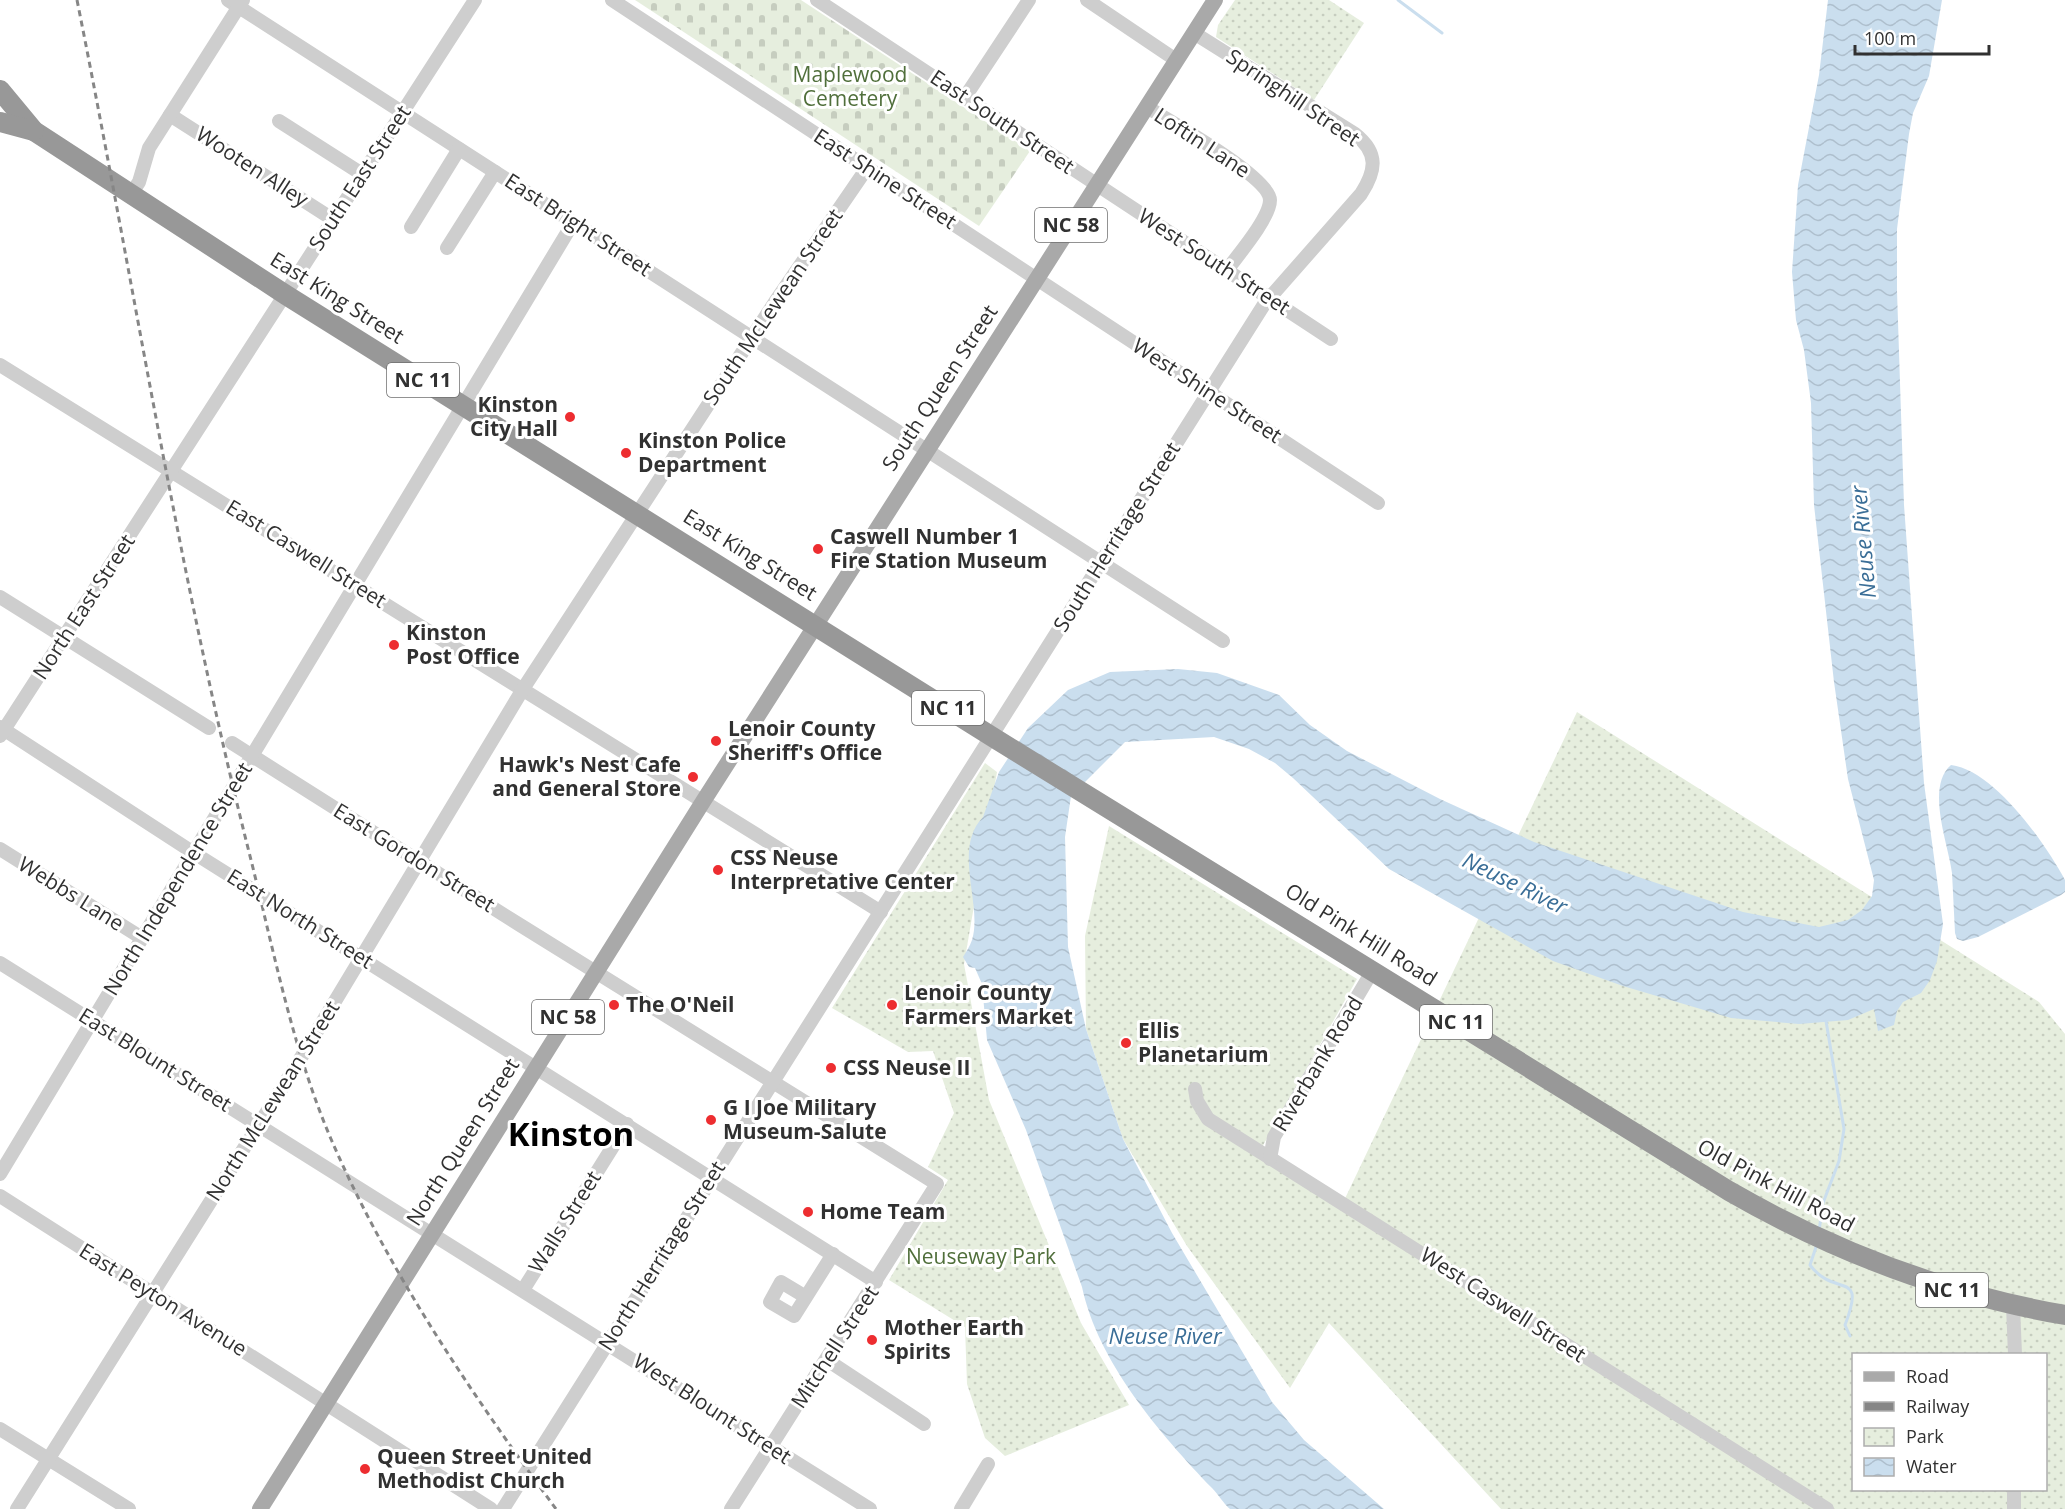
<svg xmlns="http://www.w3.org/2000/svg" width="2065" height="1509" font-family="'Open Sans',sans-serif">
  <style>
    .cemetery { fill: url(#cemetery-stones) }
    .park { fill: url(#park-dots); fill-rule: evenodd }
    .water { fill: url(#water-waves) }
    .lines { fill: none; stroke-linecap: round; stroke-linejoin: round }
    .stream { stroke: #cadeee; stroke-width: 3 }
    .minor { stroke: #cecece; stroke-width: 14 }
    .major { stroke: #a9a9a9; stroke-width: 16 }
    .highway { stroke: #989898; stroke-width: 20 }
    .rail { stroke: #868686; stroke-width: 3; stroke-dasharray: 6 4.5; stroke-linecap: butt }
    .poi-dot { fill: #ed2d30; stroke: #fff; stroke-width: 2 }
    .labels { text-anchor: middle; stroke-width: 6; stroke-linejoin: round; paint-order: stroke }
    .shield { fill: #fff; stroke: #6f6f6f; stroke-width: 1.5 }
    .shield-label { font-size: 20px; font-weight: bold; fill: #313131 }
    .park-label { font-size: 21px; fill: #506f3b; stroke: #fff }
    .street-label { font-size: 21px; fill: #313131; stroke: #fff }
    .poi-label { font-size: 21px; font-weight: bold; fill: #313131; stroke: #fff; text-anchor: start }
    .water-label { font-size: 22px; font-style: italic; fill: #3a6e97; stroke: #fff }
    .town-label { font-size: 33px; font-weight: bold; fill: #000; stroke: #fff }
  </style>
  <defs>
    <pattern id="cemetery-stones" width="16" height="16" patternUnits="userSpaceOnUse" patternTransform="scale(1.5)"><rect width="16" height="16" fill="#e6eede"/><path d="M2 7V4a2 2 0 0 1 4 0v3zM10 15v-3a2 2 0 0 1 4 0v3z" fill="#c6cdbf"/></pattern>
    <pattern id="park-dots" width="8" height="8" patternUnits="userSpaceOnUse" patternTransform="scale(1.5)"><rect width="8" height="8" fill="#e6eede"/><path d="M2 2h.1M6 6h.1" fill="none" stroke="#c6cdbf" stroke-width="1.8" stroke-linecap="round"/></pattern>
    <pattern id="water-waves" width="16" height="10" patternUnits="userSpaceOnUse" patternTransform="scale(1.5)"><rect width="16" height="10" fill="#cadeee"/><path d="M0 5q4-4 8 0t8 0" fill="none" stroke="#aebfcd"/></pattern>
  </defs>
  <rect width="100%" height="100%" fill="#fff"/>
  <!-- cemetery -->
  <polygon class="cemetery" points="635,0 801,0 1030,151 979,226"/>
  <!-- park -->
  <g class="park">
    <polygon points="1235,0 1329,0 1364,23 1314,100 1216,37 1218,25"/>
    <path d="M1577,712L2039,1002L2065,1034V1509H1501L1329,1323L1290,1388L1187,1246L1123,1139L1086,1029L1085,936L1109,826L1357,979L1257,1156L1340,1209ZM1854,1354H2046V1490H1854Z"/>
    <polygon points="985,763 997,772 964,964 989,1100 1081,1323 1129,1405 1005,1456 985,1438 967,1384 965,1327 889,1280 948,1180 928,1167 954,1113 933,1051 908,1052 832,1008"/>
  </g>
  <!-- water -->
  <g class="water">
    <path d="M1828,0H1942L1929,76L1913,113L1909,134L1897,229V291L1904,505L1924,783L1943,924L1937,961L1930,980L1921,993L1903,1002L1897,1011L1894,1025L1878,1031L1874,1009L1848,1020L1799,1024L1731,1018L1623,986L1553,961L1389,869L1293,778L1275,763L1249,749L1214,737L1125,742L1071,796L1065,837L1068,947L1086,1029L1123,1139L1172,1233L1272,1402L1304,1440L1384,1509H1230C1223,1503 1219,1495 1212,1488C1160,1434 1098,1362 1082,1287L1026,1130L987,1040L982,984L975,968L969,967L963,957C966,952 970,946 972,940C983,905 952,849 983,817L999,772L1028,728L1068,690L1110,672L1178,669L1217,673L1279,695L1310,725L1347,751L1440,799L1534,842L1743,912L1819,927L1848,920L1862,910L1872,896L1874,880L1848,779L1834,682L1814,505L1811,403L1804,350L1796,320L1792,272L1798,185L1819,75Z"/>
    <path d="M1951,765C1994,770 2045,843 2065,880V892L2061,895L1978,937L1963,941L1957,939L1955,933C1954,913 1953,892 1952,873C1949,846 1925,787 1951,765Z"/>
  </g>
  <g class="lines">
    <!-- stream -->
    <g class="stream">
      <polyline points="1398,0 1442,33"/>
      <polyline points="1819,1231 1823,1203 1839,1161 1844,1129 1826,1021"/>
      <path d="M1817,1244L1810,1265C1835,1299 1867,1268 1845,1325L1850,1336"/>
    </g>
    <!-- minor -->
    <g class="minor">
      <polyline points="228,0 1223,641"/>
      <polyline points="612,0 1378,503"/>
      <polyline points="817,0 1331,339"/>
      <polyline points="1087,0 1176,60"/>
      <polyline points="965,97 1029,0"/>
      <path d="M1147,107C1169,121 1270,177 1270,200C1270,218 1238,255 1227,270"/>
      <polyline points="170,115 334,220"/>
      <polyline points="279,121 362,174"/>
      <polyline points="131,194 139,182 149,148 243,0"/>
      <polyline points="411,227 459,149"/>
      <polyline points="447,248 495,172"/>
      <polyline points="0,365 881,912"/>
      <polyline points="0,597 209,728"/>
      <polyline points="0,727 194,853 876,1282"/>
      <polyline points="0,736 475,0"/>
      <polyline points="232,743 520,925 937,1184 731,1509"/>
      <polyline points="0,849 142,938"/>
      <polyline points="0,963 870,1509"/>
      <polyline points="1195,1089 1197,1101 1208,1119 1827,1509"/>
      <polyline points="1270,1159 1274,1137 1373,970"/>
      <polyline points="0,1174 573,223"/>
      <polyline points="0,1196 491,1509"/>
      <polyline points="523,1290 627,1124"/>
      <path d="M806,1297L781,1282L770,1302L794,1316C807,1295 820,1275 833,1254"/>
      <polyline points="2013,1306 2015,1354"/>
      <polyline points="827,1360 924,1424"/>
      <polyline points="0,1429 129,1509"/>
      <polyline points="17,1509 302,1056 523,689 775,302 867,168"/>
      <path d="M503,1509L1265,303L1361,194C1376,171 1379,153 1355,134L1194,33"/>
      <polyline points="961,1509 988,1464"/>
      <polyline points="2014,1509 2014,1490"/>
    </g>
    <!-- major -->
    <polyline class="major" points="260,1509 704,800 1215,0"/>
    <!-- highway -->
    <g class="highway">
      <path d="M0,90L34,131L286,295L999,741L1729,1191C1835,1252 1944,1294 2065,1315"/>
      <polyline points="0,122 34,131"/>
    </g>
    <!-- rail -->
    <path class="rail" d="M77,0C134,284 178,571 249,852C273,947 292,1048 331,1139C388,1271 471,1393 556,1509"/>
  </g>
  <!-- markers -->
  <g class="poi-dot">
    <circle cx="570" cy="417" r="6"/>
    <circle cx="626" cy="453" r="6"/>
    <circle cx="818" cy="549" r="6"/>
    <circle cx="394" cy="645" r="6"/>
    <circle cx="716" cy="741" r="6"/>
    <circle cx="693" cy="777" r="6"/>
    <circle cx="718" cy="870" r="6"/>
    <circle cx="614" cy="1005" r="6"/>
    <circle cx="892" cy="1005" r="6"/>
    <circle cx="1126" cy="1043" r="6"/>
    <circle cx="831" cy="1068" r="6"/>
    <circle cx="711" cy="1120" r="6"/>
    <circle cx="808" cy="1212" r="6"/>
    <circle cx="872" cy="1340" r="6"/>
    <circle cx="365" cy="1469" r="6"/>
  </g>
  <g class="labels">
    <!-- shield labels -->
    <g class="shield">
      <rect x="1035" y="208" width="72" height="34" rx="4.5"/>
      <rect x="387" y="363" width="72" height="34" rx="4.5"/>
      <rect x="912" y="691" width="72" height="34" rx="4.5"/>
      <rect x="532" y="1000" width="72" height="34" rx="4.5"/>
      <rect x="1420" y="1005" width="72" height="34" rx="4.5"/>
      <rect x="1916" y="1273" width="72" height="34" rx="4.5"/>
    </g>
    <g class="shield-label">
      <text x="1071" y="232">NC 58</text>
      <text x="423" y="387">NC 11</text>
      <text x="948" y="715">NC 11</text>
      <text x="568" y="1024">NC 58</text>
      <text x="1456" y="1029">NC 11</text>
      <text x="1952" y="1297">NC 11</text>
    </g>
    <!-- park labels -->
    <g class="park-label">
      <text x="850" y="82">Maplewood<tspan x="850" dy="24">Cemetery</tspan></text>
      <text x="981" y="1264">Neuseway Park</text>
    </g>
    <!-- street labels -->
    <g class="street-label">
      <text transform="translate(1293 98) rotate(34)" y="7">Springhill Street</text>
      <text transform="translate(1002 122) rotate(34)" y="7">East South Street</text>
      <text transform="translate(1202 143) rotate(33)" y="7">Loftin Lane</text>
      <text transform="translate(252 167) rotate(33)" y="7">Wooten Alley</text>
      <text transform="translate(360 178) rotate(-57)" y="7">South East Street</text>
      <text transform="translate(885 179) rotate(33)" y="7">East Shine Street</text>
      <text transform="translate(578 225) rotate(33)" y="7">East Bright Street</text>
      <text transform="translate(1214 262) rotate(33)" y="7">West South Street</text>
      <text transform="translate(337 298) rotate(32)" y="7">East King Street</text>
      <text transform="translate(773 307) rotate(-56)" y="7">South McLewean Street</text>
      <text transform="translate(940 388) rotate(-57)" y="7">South Queen Street</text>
      <text transform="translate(1207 391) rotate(33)" y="7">West Shine Street</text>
      <text transform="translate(1117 537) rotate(-58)" y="7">South Herritage Street</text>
      <text transform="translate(306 554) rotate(32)" y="7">East Caswell Street</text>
      <text transform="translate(750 555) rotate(32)" y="7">East King Street</text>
      <text transform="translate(84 607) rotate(-57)" y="7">North East Street</text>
      <text transform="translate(414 858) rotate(32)" y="7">East Gordon Street</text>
      <text transform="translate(178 879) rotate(-59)" y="7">North Independence Street</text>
      <text transform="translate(71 894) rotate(32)" y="7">Webbs Lane</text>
      <text transform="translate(300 919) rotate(32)" y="7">East North Street</text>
      <text transform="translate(1361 935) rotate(32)" y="7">Old Pink Hill Road</text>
      <text transform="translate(155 1060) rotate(32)" y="7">East Blount Street</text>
      <text transform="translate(1318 1064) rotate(-59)" y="7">Riverbank Road</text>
      <text transform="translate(273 1101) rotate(-58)" y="7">North McLewean Street</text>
      <text transform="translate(463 1142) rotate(-58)" y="7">North Queen Street</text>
      <text transform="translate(1776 1186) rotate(28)" y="7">Old Pink Hill Road</text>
      <text transform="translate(565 1222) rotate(-58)" y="7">Walls Street</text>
      <text transform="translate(662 1256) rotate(-58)" y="7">North Herritage Street</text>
      <text transform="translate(163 1300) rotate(32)" y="7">East Peyton Avenue</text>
      <text transform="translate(1503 1305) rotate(33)" y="7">West Caswell Street</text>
      <text transform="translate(835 1347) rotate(-57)" y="7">Mitchell Street</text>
      <text transform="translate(712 1409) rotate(33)" y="7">West Blount Street</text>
    </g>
    <!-- poi labels -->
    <g class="poi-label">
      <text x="558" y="412" text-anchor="end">Kinston<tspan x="558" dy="24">City Hall</tspan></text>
      <text x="638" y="448">Kinston Police<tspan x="638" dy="24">Department</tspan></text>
      <text x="830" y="544">Caswell Number 1<tspan x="830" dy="24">Fire Station Museum</tspan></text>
      <text x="406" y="640">Kinston<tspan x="406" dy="24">Post Office</tspan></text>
      <text x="728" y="736">Lenoir County<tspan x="728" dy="24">Sheriff's Office</tspan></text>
      <text x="681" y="772" text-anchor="end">Hawk's Nest Cafe<tspan x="681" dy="24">and General Store</tspan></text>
      <text x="730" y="865">CSS Neuse<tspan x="730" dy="24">Interpretative Center</tspan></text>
      <text x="904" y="1000">Lenoir County<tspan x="904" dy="24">Farmers Market</tspan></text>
      <text x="626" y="1012">The O'Neil</text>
      <text x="1138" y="1038">Ellis<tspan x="1138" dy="24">Planetarium</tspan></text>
      <text x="843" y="1075">CSS Neuse II</text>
      <text x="723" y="1115">G I Joe Military<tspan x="723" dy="24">Museum-Salute</tspan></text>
      <text x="820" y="1219">Home Team</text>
      <text x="884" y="1335">Mother Earth<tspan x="884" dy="24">Spirits</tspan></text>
      <text x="377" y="1464">Queen Street United<tspan x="377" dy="24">Methodist Church</tspan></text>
    </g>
    <!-- water labels -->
    <g class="water-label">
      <text transform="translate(1863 542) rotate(-95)" y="8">Neuse River</text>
      <text transform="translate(1515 883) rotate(26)" y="8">Neuse River</text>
      <text x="1165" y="1344">Neuse River</text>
    </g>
    <!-- town labels -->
    <g class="town-label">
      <text x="571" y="1146">Kinston</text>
    </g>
  </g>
  <!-- legend -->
  <rect x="1852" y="1353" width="195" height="138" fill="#ffffff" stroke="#adadad" stroke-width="1.5"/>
  <rect x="1864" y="1372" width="30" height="9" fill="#a9a9a9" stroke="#adadad" stroke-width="1.5"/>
  <text x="1906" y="1383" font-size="18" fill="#313131">Road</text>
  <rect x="1864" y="1402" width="30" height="9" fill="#868686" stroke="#adadad" stroke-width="1.5"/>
  <text x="1906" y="1413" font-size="18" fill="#313131">Railway</text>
  <rect x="1864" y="1428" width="30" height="18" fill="url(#park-dots)" stroke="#adadad" stroke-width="1.5"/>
  <text x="1906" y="1443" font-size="18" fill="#313131">Park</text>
  <rect x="1864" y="1458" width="30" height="18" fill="url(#water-waves)" stroke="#adadad" stroke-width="1.5"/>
  <text x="1906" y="1473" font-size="18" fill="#313131">Water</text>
  <!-- scale -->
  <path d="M1855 45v9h134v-9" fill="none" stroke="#313131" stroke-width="3"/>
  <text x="1864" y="45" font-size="18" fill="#313131" stroke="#ffffff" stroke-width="4.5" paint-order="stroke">100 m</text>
</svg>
